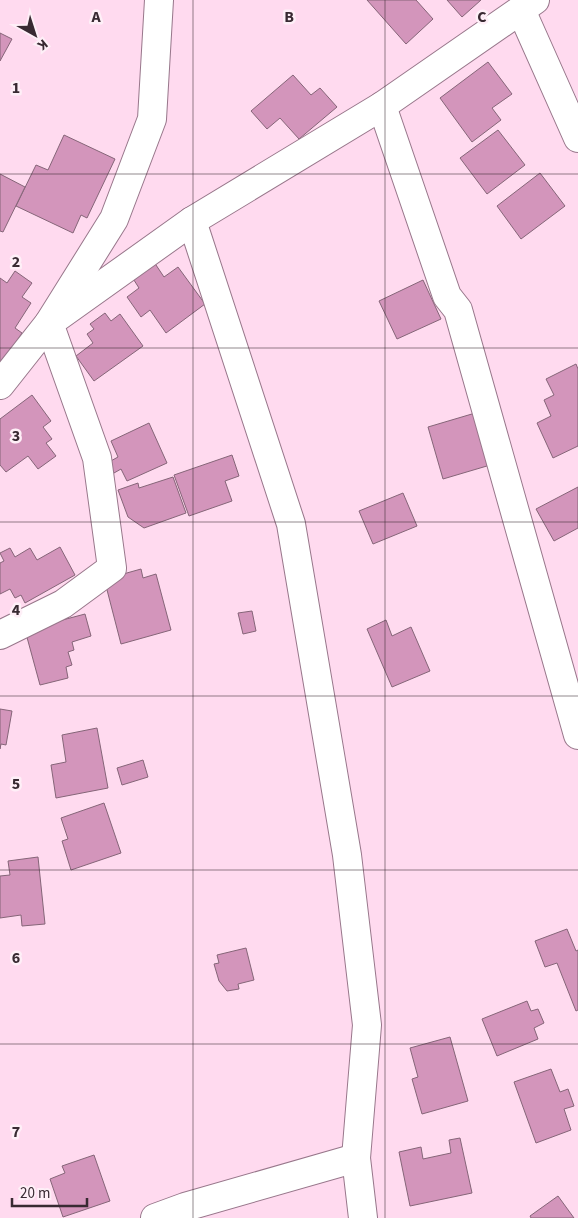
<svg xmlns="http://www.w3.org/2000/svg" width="578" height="1218" font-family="'Source Sans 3',sans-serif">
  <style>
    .building { fill: #d395bb; stroke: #856578 }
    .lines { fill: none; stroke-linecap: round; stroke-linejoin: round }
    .street-casing { stroke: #98778b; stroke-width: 30 }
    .street { stroke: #fff; stroke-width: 28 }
    .grid { fill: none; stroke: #382a32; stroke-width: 1; stroke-opacity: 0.55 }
    .grid-label { font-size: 16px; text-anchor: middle; font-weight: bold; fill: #382a32; stroke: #feeff7; stroke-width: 5; stroke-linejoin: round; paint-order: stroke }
  </style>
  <rect width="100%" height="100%" fill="#ffdaef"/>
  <!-- building -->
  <g class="building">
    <polygon points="367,0 416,0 433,19 406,44"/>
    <polygon points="447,0 481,0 462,17"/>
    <polygon points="0,33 12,39 0,61"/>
    <polygon points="488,62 512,94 492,108 501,120 472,142 440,98"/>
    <polygon points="293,75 311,95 320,88 337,107 299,139 280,118 267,129 251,111"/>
    <polygon points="498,130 525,165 487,194 460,158"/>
    <polygon points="64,135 115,159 87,218 81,215 73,233 16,206 36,165 48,170"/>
    <polygon points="540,173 565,206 521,239 497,206"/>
    <polygon points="0,174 25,187 3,232 0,231"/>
    <polygon points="154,262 164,277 178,267 205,304 166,333 150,310 141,317 127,297 139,288 132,277"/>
    <polygon points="15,271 32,283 22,297 31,303 15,328 22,333 2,363 0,362 0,278 7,283"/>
    <polygon points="423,280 441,319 397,339 379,301"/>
    <polygon points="105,313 111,321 120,314 143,346 94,381 76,356 93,343 87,334 94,329 90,324"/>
    <polygon points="576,364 578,369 578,446 553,458 537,423 551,416 544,400 554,395 546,379"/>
    <polygon points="32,395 51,421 43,427 52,439 46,443 56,456 38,469 28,456 6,472 0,465 0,419"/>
    <polygon points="482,411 497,463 443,479 428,427"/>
    <polygon points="149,423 167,463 127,481 121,469 114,473 109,462 118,457 111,441"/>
    <polygon points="232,455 239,476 225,481 232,501 189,516 174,475"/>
    <polygon points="173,477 186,513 144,528 128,517 118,490 138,483 139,488"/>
    <polygon points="578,487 578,528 554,541 536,509"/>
    <polygon points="403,493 417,526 373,544 359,511"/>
    <polygon points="60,547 75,575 25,603 21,595 15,598 10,589 0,594 0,563 4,561 0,553 10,548 15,557 30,548 37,560"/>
    <polygon points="141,569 143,578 156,574 171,630 121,644 106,586 109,578"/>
    <polygon points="252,611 256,631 243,634 238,613"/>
    <polygon points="85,614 91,636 72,642 74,650 68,652 72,665 66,667 68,678 40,685 25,630"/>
    <polygon points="386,620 392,636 411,627 430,671 392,687 367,629"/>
    <polygon points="0,709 12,711 6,745 1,744 0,749"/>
    <polygon points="97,728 108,788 56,798 51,765 66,762 62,735"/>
    <polygon points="143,760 148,777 122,785 117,768"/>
    <polygon points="104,803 121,853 71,870 62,841 68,839 61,818"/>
    <polygon points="38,857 45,924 22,926 21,915 0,918 0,876 10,875 8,861"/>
    <polygon points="567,929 576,951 578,950 578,1010 576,1011 557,963 545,967 535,941"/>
    <polygon points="246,948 254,980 238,984 239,989 227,991 219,981 214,964 219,963 217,955"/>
    <polygon points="527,1001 531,1011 538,1009 544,1023 534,1028 538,1039 497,1056 482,1019"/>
    <polygon points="450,1037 468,1101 422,1114 412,1079 418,1077 410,1048"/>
    <polygon points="551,1069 560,1092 568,1089 574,1106 564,1109 571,1130 536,1143 514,1082"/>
    <polygon points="460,1138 472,1193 410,1206 399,1152 421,1147 423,1159 451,1153 449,1140"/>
    <polygon points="94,1155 110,1201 63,1217 50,1179 65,1173 62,1166"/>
    <polygon points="558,1196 574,1218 531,1218 530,1216"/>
  </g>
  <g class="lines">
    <!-- street casing -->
    <g class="street-casing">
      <g id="street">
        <polyline points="521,10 578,138"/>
        <polyline points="382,106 447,296 458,310 578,735"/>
        <polyline points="192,221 291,524 347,855 367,1025 356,1158 363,1218"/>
        <polyline points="0,385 49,323 114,219 152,119 159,0"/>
        <polyline points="0,635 63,604 112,568 97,458 49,323 192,221 382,106 535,0"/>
        <polyline points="155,1218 185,1207 356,1158"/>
      </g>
    </g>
    <!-- street -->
    <use href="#street" class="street"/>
  </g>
  <!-- grid -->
  <path class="grid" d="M193,0V1218M385,0V1218M0,174H578M0,348H578M0,522H578M0,696H578M0,870H578M0,1044H578"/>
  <g class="grid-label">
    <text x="96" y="22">A</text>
    <text x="289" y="22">B</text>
    <text x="482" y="22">C</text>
    <text x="16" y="93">1</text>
    <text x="16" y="267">2</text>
    <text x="16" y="441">3</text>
    <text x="16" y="615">4</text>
    <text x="16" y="789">5</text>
    <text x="16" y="963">6</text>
    <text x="16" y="1137">7</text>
  </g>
  <!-- north arrow -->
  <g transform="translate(35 35) rotate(141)" stroke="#feeff7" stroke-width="4" paint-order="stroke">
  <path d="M0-4L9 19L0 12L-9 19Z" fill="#382a32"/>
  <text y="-8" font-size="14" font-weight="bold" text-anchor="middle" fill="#382a32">K</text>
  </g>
  <!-- scale -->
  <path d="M12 1198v8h75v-8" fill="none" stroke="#382a32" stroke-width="2.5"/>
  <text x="20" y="1198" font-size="15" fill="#382a32" stroke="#feeff7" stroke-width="4" paint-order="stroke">20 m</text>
</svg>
